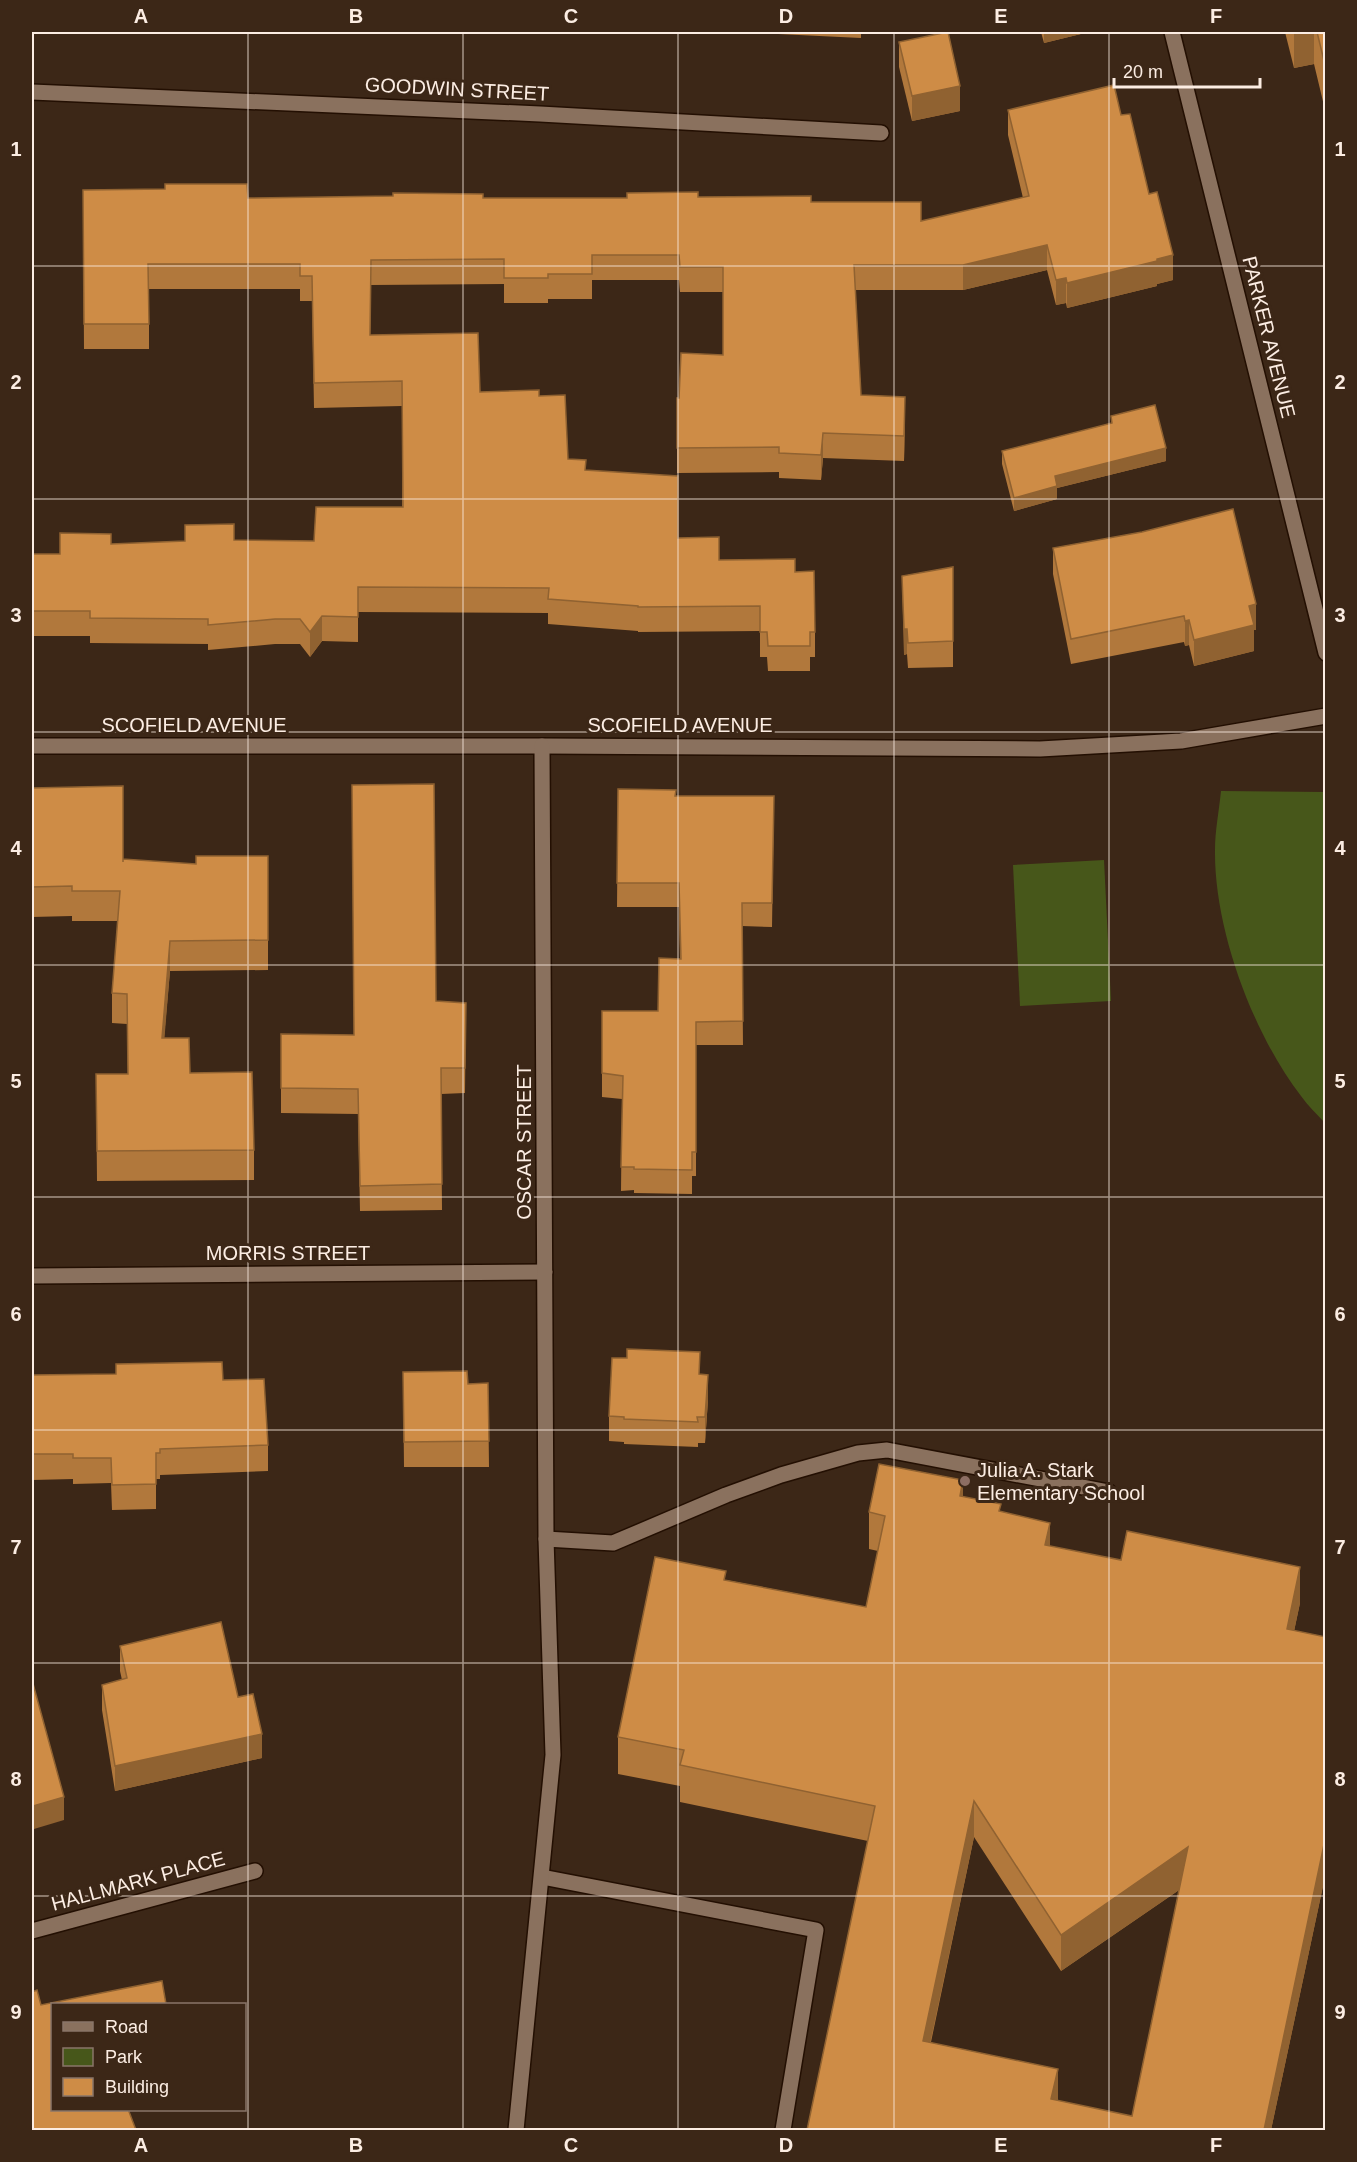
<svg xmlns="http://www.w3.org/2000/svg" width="1357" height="2162" font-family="Helvetica,sans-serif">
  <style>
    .green { fill: #47571a }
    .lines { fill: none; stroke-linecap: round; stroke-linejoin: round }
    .minor-casing { stroke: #230f02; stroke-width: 18 }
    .minor { stroke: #8a715e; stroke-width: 15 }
    .wall { fill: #b1783c; fill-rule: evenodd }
    .shaded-wall { fill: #906231 }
    .building { fill: #ce8c46; stroke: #906231; stroke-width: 1.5; fill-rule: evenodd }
    .grid { fill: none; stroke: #fcede3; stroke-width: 1.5; stroke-opacity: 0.55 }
    .education-dot { fill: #8d6e63; stroke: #3c2717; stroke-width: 2 }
    .labels { text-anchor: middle; stroke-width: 6; stroke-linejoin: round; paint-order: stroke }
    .street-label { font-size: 20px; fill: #fcede3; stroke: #3c2717 }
    .poi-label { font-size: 20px; fill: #fcede3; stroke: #3c2717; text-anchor: start }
    .neatline { fill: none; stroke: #fcede3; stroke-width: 2 }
    .grid-label { font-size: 20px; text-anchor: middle; font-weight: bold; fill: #fcede3 }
  </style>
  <rect width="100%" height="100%" fill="#3c2717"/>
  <!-- green -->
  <g class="green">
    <path d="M1221,791L1325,792V1123C1317,1114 1308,1106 1301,1096C1253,1034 1214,929 1215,850C1215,831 1219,811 1221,791Z"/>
    <polygon points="1104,860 1111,1001 1020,1006 1013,865"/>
  </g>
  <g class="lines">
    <!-- minor casing -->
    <g class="minor-casing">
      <g id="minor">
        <polyline points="1172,32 1326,653"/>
        <polyline points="32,92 540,114 881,133"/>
        <polyline points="32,746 542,746 1040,749 1181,741 1326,716"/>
        <polyline points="32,1276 545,1272"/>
        <polyline points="546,1539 613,1543 726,1495 781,1475 858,1453 887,1450 1109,1492"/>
        <polyline points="542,1877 816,1930 783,2130"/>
        <polyline points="32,1931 255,1871"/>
        <polyline points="516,2130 553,1755 546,1539 542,746"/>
      </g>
    </g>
    <!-- minor -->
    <use href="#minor" class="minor"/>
  </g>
  <!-- wall -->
  <g class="wall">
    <polygon points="778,32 861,32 861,38 778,34"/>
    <polygon points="1041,32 1089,32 1044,43"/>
    <polygon points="1285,32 1326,32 1326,114 1314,64 1294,68"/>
    <polygon points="899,42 960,111 912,121 899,67"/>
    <polygon points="1008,110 1121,115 1149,194 1173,280 1157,284 1157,286 1067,308 1066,303 1056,305 1047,270 963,290 855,290 861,395 905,422 904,461 823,458 821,480 779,478 779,472 677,473 677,398 679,398 723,355 723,292 680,292 679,280 592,280 592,299 548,299 548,303 504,303 504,284 371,285 370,335 480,392 539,396 568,459 586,471 678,538 719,560 795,572 815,632 815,657 810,657 810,671 768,671 767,657 760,657 760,631 638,632 638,631 548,624 548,613 358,612 358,642 322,641 310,657 300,644 275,644 208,650 208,644 90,643 90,636 32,636 32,554 60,554 111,544 234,540 314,541 402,507 402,406 314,408 312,301 300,301 300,289 149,289 149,349 84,349 83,190 248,198 627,198 698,197 811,202 921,221 1023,198 1008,135"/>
    <polygon points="1111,416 1166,461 1057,488 1057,499 1014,511 1002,464 1002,451 1111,424"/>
    <polygon points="1053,548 1256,630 1254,630 1254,651 1194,666 1189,645 1185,646 1184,642 1071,664 1053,574"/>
    <polygon points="953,567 953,667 908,668 907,654 904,655 902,576"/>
    <polygon points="32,788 123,861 196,864 268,856 268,970 170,971 164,1038 190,1073 254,1150 254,1180 97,1181 96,1074 128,1074 127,1024 112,1023 112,993 118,921 72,921 72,916 32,917"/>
    <polygon points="618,789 675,796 774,796 772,927 742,926 743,1045 696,1045 696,1176 692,1176 692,1194 634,1193 634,1190 621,1191 622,1099 602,1097 602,1011 658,1011 680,959 679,907 617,907"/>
    <polygon points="436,1001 466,1003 465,1093 441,1094 442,1210 360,1211 358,1114 281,1113 281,1034 354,1035"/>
    <polygon points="403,1372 468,1384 488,1383 489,1467 404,1467"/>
    <polygon points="700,1374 708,1400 705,1443 698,1443 698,1447 624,1444 624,1442 609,1441 609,1416"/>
    <polygon points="32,1375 223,1380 268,1445 268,1471 160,1475 160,1479 156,1479 156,1509 112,1510 111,1483 73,1484 73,1479 32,1480"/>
    <path d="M963,1497L1001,1512L1050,1546L1300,1603L1294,1631L1326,1637V1872L1271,2130H807L868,1841L680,1802V1786L618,1774V1737L726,1580L866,1607L878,1551L869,1549V1512ZM974,1837L1061,1971L1179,1890L1132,2116L1058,2101L931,2042Z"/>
    <polygon points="120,1646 238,1697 262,1758 115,1791 102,1710 102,1685 122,1680 120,1671"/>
  </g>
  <!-- shaded-wall -->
  <g class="shaded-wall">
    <polygon points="1044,32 1089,32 1044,43"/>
    <polygon points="1294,32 1314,32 1314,64 1294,68"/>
    <polygon points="960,86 960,111 912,121 912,96"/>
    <polygon points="1047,245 1047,270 963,290 963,265"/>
    <polygon points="1173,255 1173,280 1157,284 1157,286 1067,308 1067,283"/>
    <polygon points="1066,278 1066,303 1056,305 1056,280"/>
    <polygon points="905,397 905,422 904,461 904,436"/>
    <polygon points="823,433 823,458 821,480 821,455"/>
    <polygon points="1166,448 1166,461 1057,488 1057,499 1014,511 1014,498 1055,476"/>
    <polygon points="1256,604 1256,630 1254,630 1254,651 1194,666 1194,640 1249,606"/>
    <polygon points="322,616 322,641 310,657 310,632"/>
    <polygon points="1189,620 1189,645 1185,646 1185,621"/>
    <polygon points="904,629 907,629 907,654 904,655"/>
    <polygon points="170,941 170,971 162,1068 162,1038"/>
    <polygon points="708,1375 708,1400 705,1443 705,1417"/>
    <polygon points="963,1480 963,1517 960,1496"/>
    <polygon points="1050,1523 1050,1560 1045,1545"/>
    <polygon points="1300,1567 1300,1603 1287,1665 1287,1629"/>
    <polygon points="262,1734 262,1758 115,1791 115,1766"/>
    <polygon points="64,1797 64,1820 34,1829 34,1836 32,1837 32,1813 33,1806"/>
    <polygon points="974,1801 974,1837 923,2077 923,2041"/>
    <polygon points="1326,1835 1326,1872 1271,2130 1264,2130"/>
    <polygon points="1188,1847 1188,1884 1061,1971 1061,1935"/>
    <polygon points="1058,2069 1058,2105 1051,2099"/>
  </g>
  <!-- building -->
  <g class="building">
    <polygon points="948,32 960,86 912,96 899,42"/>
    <polygon points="1317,32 1326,32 1326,69"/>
    <polygon points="1114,85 1121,115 1130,114 1149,194 1157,192 1173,255 1157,259 1157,261 1067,283 1066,278 1056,280 1047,245 963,265 854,265 861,395 905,397 904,436 823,433 821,455 779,453 779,447 677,448 677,398 679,398 681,353 723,355 723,267 680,267 679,255 592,255 592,274 548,274 548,278 504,278 504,259 371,260 370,335 478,333 480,392 539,390 539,396 565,395 568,459 586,460 585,470 678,476 678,538 719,537 719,560 795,559 795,572 814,571 815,632 810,632 810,646 768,646 767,632 760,632 760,606 638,607 638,606 548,599 549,588 358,587 358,617 322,616 310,632 300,619 275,619 208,625 208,619 90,618 90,611 32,611 32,554 60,554 60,533 111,534 111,544 185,541 185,525 234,524 234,540 314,541 316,507 403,507 402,381 314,383 312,276 300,276 300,264 148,264 149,324 84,324 83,190 165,189 165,184 247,184 248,198 393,196 393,193 483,194 483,198 627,198 627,193 698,192 698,197 811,196 811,202 921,202 921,221 1029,196 1008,110"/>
    <polygon points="1155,405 1166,448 1055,476 1057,486 1014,498 1002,451 1112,423 1111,416"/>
    <polygon points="1233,509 1256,604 1249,606 1254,625 1194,640 1189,620 1185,621 1184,616 1071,639 1053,548 1142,532"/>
    <polygon points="953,567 953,641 908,643 907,629 904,629 902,576"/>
    <polygon points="434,784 436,1001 466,1003 465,1068 441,1068 442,1184 360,1186 358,1089 281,1088 281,1034 354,1035 352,785"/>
    <polygon points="123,786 123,862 123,859 196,864 196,856 268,856 268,940 170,941 162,1038 189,1038 190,1073 252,1072 254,1150 97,1151 96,1074 128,1074 127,994 112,993 120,891 72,891 72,886 32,887 32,788"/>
    <polygon points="618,789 676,790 675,796 774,796 772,903 742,903 743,1021 696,1022 696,1152 692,1152 692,1170 634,1169 634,1167 621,1167 623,1076 602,1073 602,1011 658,1011 659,958 681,959 679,883 617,883"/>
    <polygon points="627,1349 700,1352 699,1374 708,1375 705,1417 697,1417 698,1422 624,1419 624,1417 609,1416 612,1358 627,1358"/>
    <polygon points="222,1362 223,1380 264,1379 268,1445 160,1449 160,1453 156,1453 156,1484 112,1485 111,1458 73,1458 73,1454 32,1454 32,1375 116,1374 116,1364"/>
    <polygon points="467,1371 468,1384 488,1383 489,1441 404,1442 403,1372"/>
    <path d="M879,1464L963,1480L960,1496L1001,1504L999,1511L1050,1523L1045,1545L1121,1560L1127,1531L1300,1567L1287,1629L1326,1637V1835L1264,2130H807L875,1806L680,1765L684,1750L618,1737L655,1557L726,1571L724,1580L866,1607L885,1516L869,1512ZM974,1801L1061,1935L1188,1847L1132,2116L1051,2099L1058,2069L923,2041Z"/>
    <polygon points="221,1622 238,1697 253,1694 262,1734 115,1766 102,1685 127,1678 120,1646"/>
    <polygon points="32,1680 64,1797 33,1806 34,1813 32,1813"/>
    <polygon points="162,1981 166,2004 52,2004 52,2109 128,2109 136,2130 32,2130 32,1992 37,1990 41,2005"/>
  </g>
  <!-- grid -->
  <path class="grid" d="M248,32V2130M463,32V2130M678,32V2130M894,32V2130M1109,32V2130M32,266H1326M32,499H1326M32,732H1326M32,965H1326M32,1197H1326M32,1430H1326M32,1663H1326M32,1896H1326"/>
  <!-- markers -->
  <circle class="education-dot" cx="965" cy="1481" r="6"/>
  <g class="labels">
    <!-- street labels -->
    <g class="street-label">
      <text transform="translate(457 89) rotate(3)" y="7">GOODWIN STREET</text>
      <text transform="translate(1269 337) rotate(76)" y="7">PARKER AVENUE</text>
      <text x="194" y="732">SCOFIELD AVENUE</text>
      <text x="680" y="732">SCOFIELD AVENUE</text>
      <text transform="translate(524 1142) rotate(-90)" y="7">OSCAR STREET</text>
      <text x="288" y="1260">MORRIS STREET</text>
      <text transform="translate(138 1881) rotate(-15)" y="7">HALLMARK PLACE</text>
    </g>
    <!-- poi labels -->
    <g class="poi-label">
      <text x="977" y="1477">Julia A. Stark<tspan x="977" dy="23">Elementary School</tspan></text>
    </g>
  </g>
  <!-- border -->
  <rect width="1357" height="2162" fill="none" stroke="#3c2717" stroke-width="66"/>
  <!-- legend -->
  <rect x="51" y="2003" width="195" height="108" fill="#3c2717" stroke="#897669" stroke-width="1.5"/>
  <rect x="63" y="2022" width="30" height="9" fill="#8a715e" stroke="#897669" stroke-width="1.5"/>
  <text x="105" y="2033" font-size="18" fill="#fcede3">Road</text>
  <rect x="63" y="2048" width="30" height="18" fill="#47571a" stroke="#897669" stroke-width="1.5"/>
  <text x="105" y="2063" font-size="18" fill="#fcede3">Park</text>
  <rect x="63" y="2078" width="30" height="18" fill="#ce8c46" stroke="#897669" stroke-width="1.5"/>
  <text x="105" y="2093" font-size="18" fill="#fcede3">Building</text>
  <!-- scale -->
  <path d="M1114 78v9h146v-9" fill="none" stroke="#fcede3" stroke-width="3"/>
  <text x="1123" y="78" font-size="18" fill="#fcede3" stroke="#3c2717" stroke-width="4.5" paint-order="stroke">20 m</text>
  <rect x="33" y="33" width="1291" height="2096" class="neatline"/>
  <g class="grid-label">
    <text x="141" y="23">A</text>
    <text x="356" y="23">B</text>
    <text x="571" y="23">C</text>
    <text x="786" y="23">D</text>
    <text x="1001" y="23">E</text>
    <text x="1216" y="23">F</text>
    <text x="16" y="156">1</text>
    <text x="1340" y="156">1</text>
    <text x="16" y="389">2</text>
    <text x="1340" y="389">2</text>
    <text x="16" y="622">3</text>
    <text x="1340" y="622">3</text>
    <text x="16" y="855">4</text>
    <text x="1340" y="855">4</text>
    <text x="16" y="1088">5</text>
    <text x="1340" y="1088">5</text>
    <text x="16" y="1321">6</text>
    <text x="1340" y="1321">6</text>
    <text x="16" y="1554">7</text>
    <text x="1340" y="1554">7</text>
    <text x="16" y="1786">8</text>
    <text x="1340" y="1786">8</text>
    <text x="16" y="2019">9</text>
    <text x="1340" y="2019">9</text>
    <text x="141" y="2152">A</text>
    <text x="356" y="2152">B</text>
    <text x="571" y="2152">C</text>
    <text x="786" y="2152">D</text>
    <text x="1001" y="2152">E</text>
    <text x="1216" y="2152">F</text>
  </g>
</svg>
